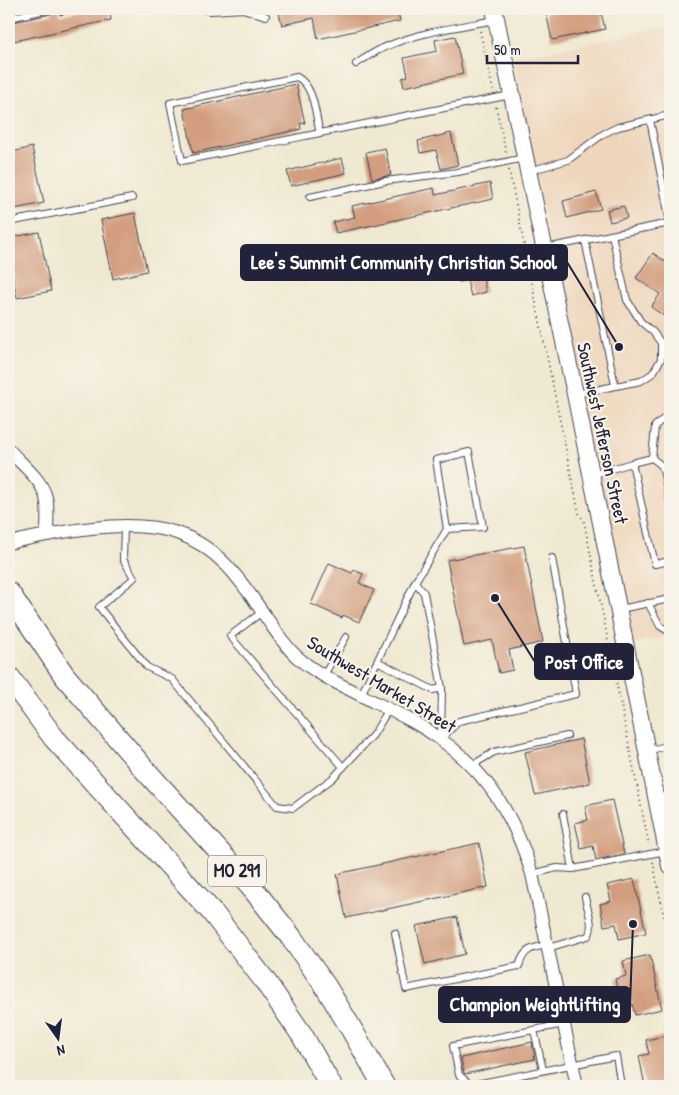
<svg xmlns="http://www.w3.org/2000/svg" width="679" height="1095" font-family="'Patrick Hand',sans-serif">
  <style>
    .built { fill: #eed6bb }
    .building { fill: #d39e7f }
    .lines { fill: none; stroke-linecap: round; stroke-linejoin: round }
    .service-casing { stroke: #414052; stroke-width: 8 }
    .minor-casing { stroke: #414052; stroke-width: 14 }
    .tertiary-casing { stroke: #414052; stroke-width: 18 }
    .trunk-casing { stroke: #414052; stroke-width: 23 }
    .path { stroke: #414052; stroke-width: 2; stroke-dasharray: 1 4; stroke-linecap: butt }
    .service { stroke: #fff; stroke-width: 6 }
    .minor { stroke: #fff; stroke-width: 12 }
    .tertiary { stroke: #fff; stroke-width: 16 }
    .trunk { stroke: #fff; stroke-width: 21 }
    .labels { text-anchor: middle; stroke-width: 4.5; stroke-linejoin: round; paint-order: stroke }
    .shield { fill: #f7f3e8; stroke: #62616f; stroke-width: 1 }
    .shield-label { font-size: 18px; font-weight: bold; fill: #22223b }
    .street-label { font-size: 19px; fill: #22223b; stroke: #f7f3e8 }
    .leader { fill: none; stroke: #22223b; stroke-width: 2 }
    .callout-dot { fill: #22223b; stroke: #f7f3e8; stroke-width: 2 }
    .callout { fill: #22223b; stroke: #22223b; stroke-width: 2 }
    .callout-label { font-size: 20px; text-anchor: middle; font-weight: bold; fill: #fff }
  </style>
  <rect width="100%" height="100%" fill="#f7f3e8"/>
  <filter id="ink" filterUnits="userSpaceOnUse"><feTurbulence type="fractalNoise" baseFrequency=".02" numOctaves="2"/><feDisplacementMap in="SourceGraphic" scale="10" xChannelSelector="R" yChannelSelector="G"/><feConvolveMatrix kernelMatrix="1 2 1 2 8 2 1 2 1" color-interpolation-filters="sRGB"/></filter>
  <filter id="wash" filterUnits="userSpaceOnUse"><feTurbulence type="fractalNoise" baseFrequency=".0096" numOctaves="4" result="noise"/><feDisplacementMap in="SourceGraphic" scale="20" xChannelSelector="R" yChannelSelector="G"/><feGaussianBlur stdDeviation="1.12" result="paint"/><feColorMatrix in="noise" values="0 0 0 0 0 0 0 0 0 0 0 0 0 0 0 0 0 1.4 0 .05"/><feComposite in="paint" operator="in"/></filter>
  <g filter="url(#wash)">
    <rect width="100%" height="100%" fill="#f0e9d2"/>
    <!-- built -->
    <polygon class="built" points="670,26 670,636 626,645 514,58"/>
    <g id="blocks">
      <!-- building -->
      <g class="building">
        <polygon points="55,9 59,9 60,15 90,9 109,9 111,20 9,42 9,23 51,14"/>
        <polygon points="278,9 397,9 400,21 318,39 314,18 282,25"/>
        <polygon points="562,9 600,9 605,29 552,40 546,12"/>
        <polygon points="455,36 463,74 404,87 402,78 408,76 404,58 437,51 435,40"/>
        <polygon points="296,84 305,123 300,124 301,129 193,153 184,109"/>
        <polygon points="451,133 458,165 441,169 436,150 420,153 418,141"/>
        <polygon points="32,147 44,203 9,210 9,153"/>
        <polygon points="385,148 391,175 372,179 366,152"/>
        <polygon points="342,158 346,173 291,186 287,171"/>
        <polygon points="490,183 493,199 336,233 333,222 355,217 352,206 434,188 435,195"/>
        <polygon points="596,192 601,209 567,218 563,201"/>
        <polygon points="624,206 627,218 610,222 607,210"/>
        <polygon points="135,213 147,271 113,279 101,220"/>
        <polygon points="39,232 51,291 17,298 9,258 9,238"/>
        <polygon points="477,248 486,292 471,296 467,280 459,282 455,263 459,262 457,253"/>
        <polygon points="653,253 670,265 670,315 664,316 651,307 660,294 636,278"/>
        <polygon points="524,546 543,642 509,650 513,670 499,673 492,640 464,646 447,560"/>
        <polygon points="329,563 352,573 354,570 363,574 359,583 374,590 359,622 343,615 342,618 311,604"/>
        <polygon points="581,739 590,783 535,795 525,752"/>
        <polygon points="612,800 624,854 596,860 593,846 581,849 575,823 588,820 585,806"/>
        <polygon points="479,843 488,887 346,918 337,874"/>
        <polygon points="634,879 646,933 619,939 616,924 604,926 600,904 611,901 607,885"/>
        <polygon points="457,917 465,954 425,964 416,926"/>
        <polygon points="650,955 662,1009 635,1015 631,1000 620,1002 615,979 626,976 623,961"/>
        <polygon points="670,1035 670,1086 645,1086 639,1056 649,1054 646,1040"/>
        <polygon points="532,1042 535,1059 465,1074 464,1073 461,1058"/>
      </g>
    </g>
  </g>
  <g filter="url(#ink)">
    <use href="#blocks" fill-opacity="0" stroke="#414052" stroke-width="1"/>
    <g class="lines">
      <!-- service casing -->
      <g class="service-casing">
        <g id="service">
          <polyline points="203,9 210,11 243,9 266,16"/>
          <polyline points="9,18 50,9"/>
          <path d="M356,64C365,58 374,52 383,48C418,32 458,27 495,20"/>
          <polyline points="650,120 670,222"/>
          <path d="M320,134C315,114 315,87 297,77L170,103L182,161C292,139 401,116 511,95"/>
          <polyline points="529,171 568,160 603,134 618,127 670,115"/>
          <polyline points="310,197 385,181 458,172 524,158"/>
          <polyline points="9,222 132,198"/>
          <polyline points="585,240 615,385"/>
          <polyline points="546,248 670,223"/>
          <polyline points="575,394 641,381 653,373 661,359 661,343 653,332 641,322 627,300 612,235"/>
          <polyline points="652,458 655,426 670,413"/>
          <polyline points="652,458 662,466 670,502"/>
          <polyline points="632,463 652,458"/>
          <polyline points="591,475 632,463 655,564 670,561"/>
          <polyline points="124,526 123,559 134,578 99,607 147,667 172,679 277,806 293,808 333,778 373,735 389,709"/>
          <polyline points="415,582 424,593 442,688 441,739"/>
          <polyline points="648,603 660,626 670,632"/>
          <polyline points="620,609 670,599"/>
          <polyline points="262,612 230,636 343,767"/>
          <polyline points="377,661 433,690 442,688"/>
          <polyline points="324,675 346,637"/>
          <polyline points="361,695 415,582 447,529 436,460 469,452 483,527 447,529"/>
          <polyline points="441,739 459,721 576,694 552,558"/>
          <polyline points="647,751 670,745"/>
          <polyline points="471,766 494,752 567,736"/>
          <polyline points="573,869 666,851"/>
          <polyline points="532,874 557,868 573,869 563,814"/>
          <path d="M395,933L406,989L519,966C524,949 531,948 547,945"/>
          <path d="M548,948L588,936C595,926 587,909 585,897"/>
          <polyline points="564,1024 453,1046 459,1075 471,1085 616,1056 621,1086"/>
          <polyline points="534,1030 543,1070"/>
        </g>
      </g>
      <!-- minor casing -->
      <g class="minor-casing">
        <g id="minor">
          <path d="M9,450C23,466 45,481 47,503C48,513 47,525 47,535"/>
          <path d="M9,543C57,532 130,517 177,533C221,548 243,584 268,620C277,633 285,646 296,656C318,676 348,688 374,702C397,713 420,724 440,739C489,774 515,818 532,874L577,1086"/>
        </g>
      </g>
      <!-- tertiary casing -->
      <g class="tertiary-casing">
        <polyline id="tertiary" points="494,9 575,394 670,866"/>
      </g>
      <!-- trunk casing -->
      <g class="trunk-casing">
        <g id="trunk">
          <polyline points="9,593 64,675 145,770 253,889 291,937 326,987 349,1025 384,1086"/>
          <polyline points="9,677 54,738 212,912 265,981 302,1035 331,1086"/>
        </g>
      </g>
      <!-- path -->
      <g class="path">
        <polyline points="480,31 493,90"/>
        <polyline points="496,107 506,153"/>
        <polyline points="509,170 579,514 584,521 649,845"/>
        <polyline points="653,862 670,947"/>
      </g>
      <!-- service -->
      <use href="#service" class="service"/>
      <!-- minor -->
      <use href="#minor" class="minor"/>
      <!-- tertiary -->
      <use href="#tertiary" class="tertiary"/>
      <!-- trunk -->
      <use href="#trunk" class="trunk"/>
    </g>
  </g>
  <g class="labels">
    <!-- shield labels -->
    <rect class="shield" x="208" y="855.5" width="58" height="31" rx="4"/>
    <g class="shield-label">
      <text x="237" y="877">MO 291</text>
    </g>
    <!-- street labels -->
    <g class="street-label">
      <text transform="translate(603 433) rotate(78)" y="7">Southwest Jefferson Street</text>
      <text transform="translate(382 684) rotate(31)" y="7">Southwest Market Street</text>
    </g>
  </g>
  <!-- callouts -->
  <path class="leader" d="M619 347L567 262M495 598L535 662M633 924L630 1004"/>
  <g class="callout-dot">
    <circle cx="619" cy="347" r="5"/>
    <circle cx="495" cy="598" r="5"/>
    <circle cx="633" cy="924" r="5"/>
  </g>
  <g class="callout">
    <rect x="241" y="245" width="326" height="35" rx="5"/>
    <rect x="535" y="644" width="98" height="35" rx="5"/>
    <rect x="439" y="987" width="191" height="35" rx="5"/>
  </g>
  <g class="callout-label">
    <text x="404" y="269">Lee's Summit Community Christian School</text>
    <text x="584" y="669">Post Office</text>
    <text x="535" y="1011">Champion Weightlifting</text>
  </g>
  <!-- margin -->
  <rect width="679" height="1095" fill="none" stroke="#f7f3e8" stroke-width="30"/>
  <!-- north arrow -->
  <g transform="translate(58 1038) rotate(166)" stroke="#f7f3e8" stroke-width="4" paint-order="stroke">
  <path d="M0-4L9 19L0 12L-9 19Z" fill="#22223b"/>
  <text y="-8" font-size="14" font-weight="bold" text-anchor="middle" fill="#22223b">N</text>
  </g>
  <!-- scale -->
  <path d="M487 55v8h91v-8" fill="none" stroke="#22223b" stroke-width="2.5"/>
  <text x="494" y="55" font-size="15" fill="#22223b" stroke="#f7f3e8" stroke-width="4" paint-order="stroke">50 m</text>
</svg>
